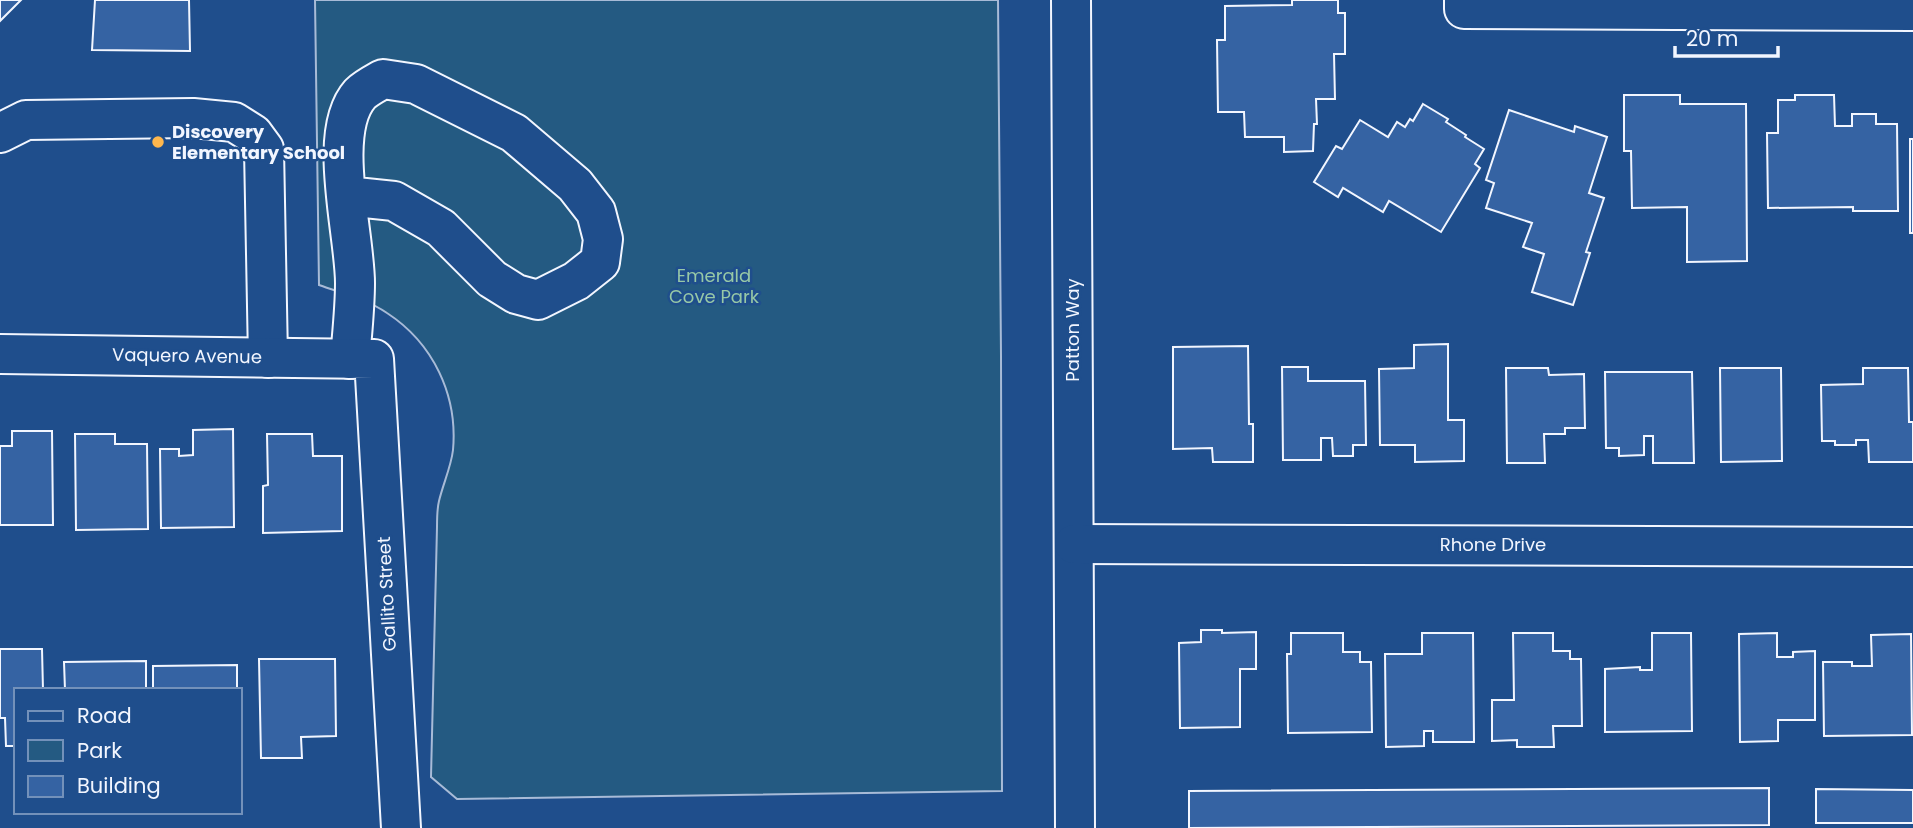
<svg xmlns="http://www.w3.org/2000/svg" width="1913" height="828" font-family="Poppins,sans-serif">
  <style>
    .green { fill: #245a82; stroke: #a8bbd7; stroke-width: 2 }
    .building { fill: #3563a3; stroke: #f2f6ff; stroke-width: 2 }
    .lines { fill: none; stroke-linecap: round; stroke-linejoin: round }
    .minor-casing { stroke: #f2f6ff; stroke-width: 42 }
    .minor { stroke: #1f4e8c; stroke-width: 38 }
    .poi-dot { fill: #ffb74d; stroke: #1f4e8c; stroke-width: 2.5 }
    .labels { text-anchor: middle; stroke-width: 5; stroke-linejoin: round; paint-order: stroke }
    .poi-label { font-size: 18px; font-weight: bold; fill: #f2f6ff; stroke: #1f4e8c; text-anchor: start }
    .park-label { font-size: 18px; fill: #97c8a6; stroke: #1f4e8c }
    .street-label { font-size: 18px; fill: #f2f6ff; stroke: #1f4e8c }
  </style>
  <rect width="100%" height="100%" fill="#1f4e8c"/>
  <!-- green -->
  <path class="green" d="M315,0H998L1001,356L1002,791L457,799L431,777C433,694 435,611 437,527C437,519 437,509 439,501C443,484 451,467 453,450C458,395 433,343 387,313C367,299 341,293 319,285Z"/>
  <!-- building -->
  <g class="building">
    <polygon points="0,0 21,0 0,21"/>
    <polygon points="95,0 189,0 190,51 92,50"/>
    <polygon points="1292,0 1338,0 1338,13 1345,13 1345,54 1334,54 1335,99 1316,99 1317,124 1314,124 1313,151 1284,152 1284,137 1245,137 1244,112 1218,112 1217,40 1225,40 1225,6 1292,5"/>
    <polygon points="1624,95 1680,95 1680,104 1746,104 1747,261 1687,262 1687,207 1632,208 1631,151 1624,151"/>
    <polygon points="1795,95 1834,95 1835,126 1852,126 1852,114 1876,114 1876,124 1897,124 1898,211 1853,211 1853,207 1768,208 1767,133 1778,133 1778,100 1795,100"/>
    <polygon points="1423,104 1448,119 1446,122 1466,135 1465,137 1484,149 1475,164 1480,168 1441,232 1389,201 1383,212 1343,188 1338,197 1314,182 1336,146 1342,149 1360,120 1388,137 1397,122 1405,127 1410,119 1413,121"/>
    <polygon points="1509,110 1574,132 1575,126 1607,137 1589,193 1604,198 1586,252 1590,253 1573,305 1532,292 1544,254 1523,247 1532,223 1486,208 1494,183 1486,180"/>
    <rect x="1910" y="139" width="3" height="94"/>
    <polygon points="1448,344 1448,420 1464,420 1464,461 1415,462 1415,445 1380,445 1379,369 1414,368 1414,345"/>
    <polygon points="1248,346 1249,424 1253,424 1253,462 1213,462 1212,448 1173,449 1173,347"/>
    <polygon points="1282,367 1308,367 1308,381 1365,381 1366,445 1353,445 1353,456 1333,456 1332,438 1321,438 1321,460 1283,460"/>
    <polygon points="1506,368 1548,368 1549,375 1584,374 1585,428 1565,428 1565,434 1544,434 1545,463 1507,463"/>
    <polygon points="1720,368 1781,368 1782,461 1721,462"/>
    <polygon points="1863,368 1908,368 1909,422 1913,422 1913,462 1869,462 1868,440 1856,440 1856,445 1835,445 1835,441 1822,441 1821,385 1863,384"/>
    <polygon points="1605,372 1692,372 1694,463 1653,463 1653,436 1644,436 1644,455 1619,456 1619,448 1606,448"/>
    <polygon points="233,429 234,527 161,528 160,449 179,449 179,456 193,455 193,430"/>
    <polygon points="12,431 52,431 53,525 0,525 0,446 12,446"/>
    <polygon points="75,434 115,434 115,444 147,444 148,529 76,530"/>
    <polygon points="267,434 312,434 313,456 342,456 342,531 263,533 263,486 268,485"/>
    <polygon points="1201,630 1222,630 1222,633 1256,632 1256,669 1240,669 1240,727 1180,728 1179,643 1201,642"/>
    <polygon points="1291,633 1343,633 1343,652 1360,652 1360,662 1371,662 1372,732 1288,733 1287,654 1291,654"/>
    <polygon points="1422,633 1473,633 1474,742 1433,742 1433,731 1424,731 1424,746 1386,747 1385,654 1422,654"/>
    <polygon points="1513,633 1553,633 1553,651 1570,651 1570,659 1581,659 1582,726 1553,726 1554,747 1517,747 1517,740 1492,741 1492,700 1514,700"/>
    <polygon points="1652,633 1691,633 1692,731 1605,732 1605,669 1640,667 1640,670 1652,670"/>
    <polygon points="1777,633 1777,657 1793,657 1793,652 1815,651 1815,720 1778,720 1778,741 1740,742 1739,634"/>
    <polygon points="1911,634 1912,735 1824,736 1823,662 1852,662 1852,666 1872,666 1871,635"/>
    <polygon points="0,649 42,649 43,690 16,690 16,746 6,746 5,718 0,718"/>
    <polygon points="259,659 335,659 336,736 301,737 302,758 261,758"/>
    <polygon points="146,661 146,690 65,690 64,662"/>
    <polygon points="237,665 237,690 153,690 153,666"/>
    <polygon points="1769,788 1769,825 1189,828 1189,791"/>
    <polygon points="1816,789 1913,790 1913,823 1816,823"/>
  </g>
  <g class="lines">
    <!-- minor casing -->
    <g class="minor-casing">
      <g id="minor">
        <polyline points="1071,0 1075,828"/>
        <polyline points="1464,0 1464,9 1913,11"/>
        <polyline points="0,133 26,120 193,118 234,122 253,134 264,149 268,358"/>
        <path d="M346,196L394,201L441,228L492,279L516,294L538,300L576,281L600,262L603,239L596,212L575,185L514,133L416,84L383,79C376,83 366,88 360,94C326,132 355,234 355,283C355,308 352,334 350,359"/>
        <polyline points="0,354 374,359 401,828"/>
        <polyline points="1074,544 1913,547"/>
      </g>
    </g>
    <!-- minor -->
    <use href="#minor" class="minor"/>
  </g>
  <!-- markers -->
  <circle class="poi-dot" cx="158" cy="142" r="7"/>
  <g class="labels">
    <!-- poi labels -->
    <g class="poi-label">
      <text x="172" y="138">Discovery<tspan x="172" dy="21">Elementary School</tspan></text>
    </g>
    <!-- park labels -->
    <g class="park-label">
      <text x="714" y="282">Emerald<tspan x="714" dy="21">Cove Park</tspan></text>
    </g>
    <!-- street labels -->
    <g class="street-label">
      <text transform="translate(1073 330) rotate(-90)" y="6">Patton Way</text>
      <text transform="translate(187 356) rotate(1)" y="6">Vaquero Avenue</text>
      <text x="1493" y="551">Rhone Drive</text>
      <text transform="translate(387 594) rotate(-93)" y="6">Gallito Street</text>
    </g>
  </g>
  <!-- legend -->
  <rect x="14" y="688" width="228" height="126" fill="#1f4e8c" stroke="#7391ba" stroke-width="2"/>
  <rect x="28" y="711" width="35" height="10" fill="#1f4e8c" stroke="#7391ba" stroke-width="2"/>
  <text x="77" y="723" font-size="21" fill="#f2f6ff">Road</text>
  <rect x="28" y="740" width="35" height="21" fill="#245a82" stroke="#7391ba" stroke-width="2"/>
  <text x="77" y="758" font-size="21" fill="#f2f6ff">Park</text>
  <rect x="28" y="776" width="35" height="21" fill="#3563a3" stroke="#7391ba" stroke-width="2"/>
  <text x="77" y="793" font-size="21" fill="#f2f6ff">Building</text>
  <!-- scale -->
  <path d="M1675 46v10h103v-10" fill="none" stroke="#f2f6ff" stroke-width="3.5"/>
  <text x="1686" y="46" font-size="21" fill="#f2f6ff" stroke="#1f4e8c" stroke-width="5" paint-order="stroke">20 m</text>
</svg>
